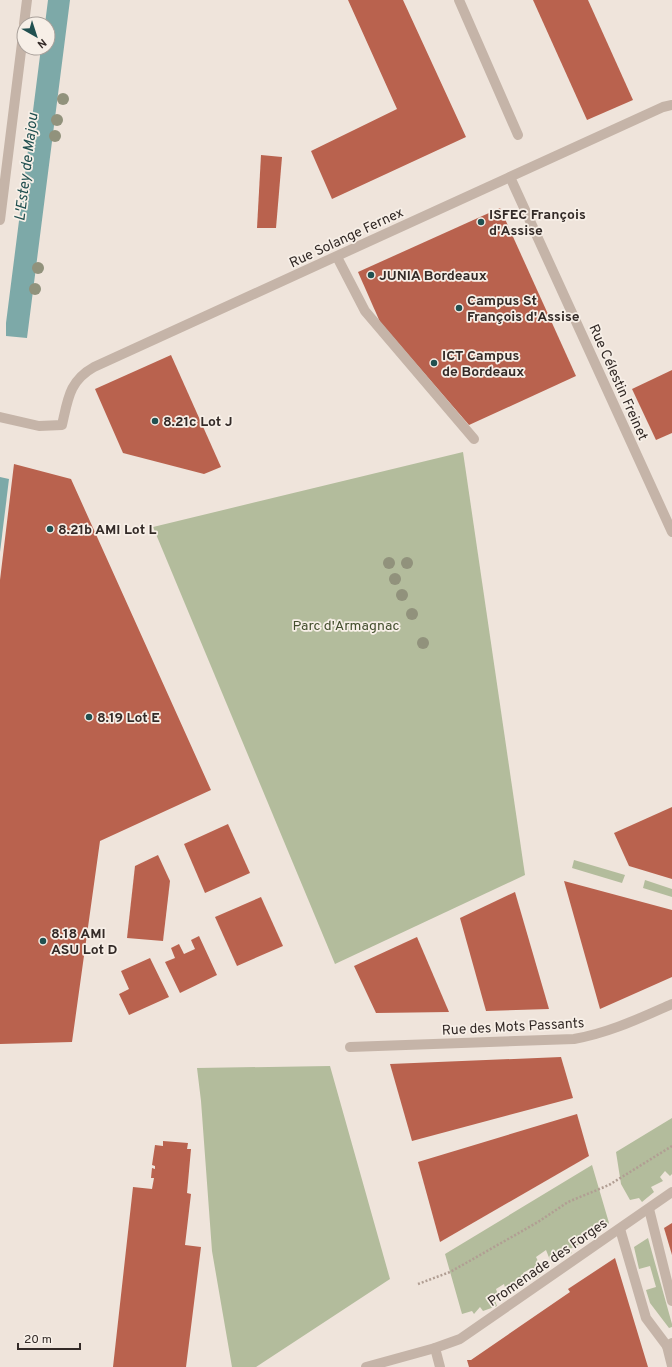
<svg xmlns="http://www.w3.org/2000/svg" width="672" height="1367" font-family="Overpass,sans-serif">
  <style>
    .green { fill: #b3bc9c }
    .water { fill: #7da9a8 }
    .building { fill: #b9624e }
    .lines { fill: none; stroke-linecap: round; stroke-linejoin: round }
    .path { stroke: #b19e93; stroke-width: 2.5; stroke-dasharray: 2 2; stroke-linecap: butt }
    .minor { stroke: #c5b4a8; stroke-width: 10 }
    .tree { fill: #91927c }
    .poi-dot { fill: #215050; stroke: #f7efe7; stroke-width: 1.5 }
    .labels { text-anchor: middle; stroke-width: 3.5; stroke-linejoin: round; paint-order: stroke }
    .poi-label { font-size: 14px; font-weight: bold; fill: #332a27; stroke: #f7efe7; text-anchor: start }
    .street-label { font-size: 14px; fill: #332a27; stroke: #f7efe7 }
    .park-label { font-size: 14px; fill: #444f2e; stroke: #f7efe7 }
    .water-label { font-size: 15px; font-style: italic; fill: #215050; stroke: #f7efe7 }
  </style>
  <rect width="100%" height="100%" fill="#efe4db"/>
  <!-- green -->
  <g class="green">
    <polygon points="463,452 525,875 335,964 153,527"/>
    <polygon points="574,860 625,875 622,883 572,868"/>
    <polygon points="645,880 672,889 672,897 643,888"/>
    <polygon points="330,1066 390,1279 256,1367 232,1367 212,1251 201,1101 197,1068"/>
    <polygon points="672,1118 672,1174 670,1176 665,1171 660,1177 663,1181 651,1187 654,1192 642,1202 639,1198 630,1200 621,1184 616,1152"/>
    <polygon points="592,1165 609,1223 597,1235 593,1230 579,1238 582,1243 570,1249 572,1253 564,1256 561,1251 550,1260 546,1250 536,1257 543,1271 537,1278 530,1269 523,1273 526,1278 517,1285 519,1289 507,1294 504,1284 496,1289 498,1295 494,1298 497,1306 483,1311 480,1307 474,1314 472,1311 462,1314 445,1254"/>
    <polygon points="648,1238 672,1324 672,1327 669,1328 650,1303 646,1290 656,1287 650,1266 639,1269 634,1247"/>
  </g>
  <!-- water -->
  <g class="water">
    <polygon points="48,0 70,0 27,338 6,336 6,323 41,48 48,48 48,24 45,24"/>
    <polygon points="0,477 9,479 0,552"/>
  </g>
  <!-- building -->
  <g class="building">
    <polygon points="348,0 403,0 466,137 332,199 311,151 397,109"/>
    <polygon points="533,0 588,0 633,100 587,120"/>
    <polygon points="261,155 282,157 276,228 257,228"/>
    <polygon points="500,208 576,376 469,425 380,322 358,272"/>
    <polygon points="171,355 221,467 204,474 123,453 95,389"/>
    <polygon points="672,370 672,433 656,440 632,389"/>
    <polygon points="14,464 71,479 211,790 100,841 72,1042 0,1044 0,580"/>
    <polygon points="672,807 672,879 629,866 614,833"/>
    <polygon points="228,824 250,873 205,893 184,844"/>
    <polygon points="158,855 170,881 163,941 127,938 135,866"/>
    <polygon points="564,881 672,910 672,977 600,1009"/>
    <polygon points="515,892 549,1009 486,1011 460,918"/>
    <polygon points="261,897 283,946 237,966 215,917"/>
    <polygon points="199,936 217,975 180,993 165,962 175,958 171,948 179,944 184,954 195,949 191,940"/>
    <polygon points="417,937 449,1012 376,1013 354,966"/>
    <polygon points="150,958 169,997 129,1015 119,994 129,989 121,971"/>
    <polygon points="561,1057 573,1098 412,1141 390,1064"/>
    <polygon points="577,1114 589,1156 440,1242 418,1162"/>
    <polygon points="163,1141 188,1143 187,1149 191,1149 187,1193 191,1194 185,1245 201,1247 186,1367 113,1367 133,1187 152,1189 154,1178 151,1178 152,1168 155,1169 155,1166 152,1165 155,1145 163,1146"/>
    <polygon points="672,1223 672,1255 664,1228"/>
    <polygon points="615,1258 648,1367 469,1367 467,1360 471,1360 570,1292 568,1289"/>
  </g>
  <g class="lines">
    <!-- path -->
    <polyline class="path" points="418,1284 450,1272 466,1263 538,1222 568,1202 609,1185 672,1146"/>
    <!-- minor -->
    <g class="minor">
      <polyline points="459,0 518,135"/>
      <polyline points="24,24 27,0"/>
      <polyline points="510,177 672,532"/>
      <polyline points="0,220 24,27"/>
      <polyline points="337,257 365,311 474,439"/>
      <path d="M0,417L39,426L62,425C68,399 69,381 94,367L663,107L672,105"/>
      <path d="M350,1047L574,1039C609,1033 640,1018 672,1004"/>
      <polyline points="649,1209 672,1301"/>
      <polyline points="620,1229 646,1318 667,1346"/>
      <polyline points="672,1343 667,1346 672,1366"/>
      <polyline points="435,1348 440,1367"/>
      <polyline points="366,1367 435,1348 460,1339 672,1192"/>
    </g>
  </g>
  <!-- trees -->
  <g class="tree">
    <circle cx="63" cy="99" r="6"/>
    <circle cx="57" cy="120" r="6"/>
    <circle cx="55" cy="136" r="6"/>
    <circle cx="38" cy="268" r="6"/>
    <circle cx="35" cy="289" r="6"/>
    <circle cx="389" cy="563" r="6"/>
    <circle cx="407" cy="563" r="6"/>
    <circle cx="395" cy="579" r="6"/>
    <circle cx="402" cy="595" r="6"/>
    <circle cx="412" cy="614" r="6"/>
    <circle cx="423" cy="643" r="6"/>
  </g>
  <!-- markers -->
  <g class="poi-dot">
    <circle cx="481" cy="222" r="4"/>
    <circle cx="371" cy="275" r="4"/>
    <circle cx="459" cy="308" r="4"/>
    <circle cx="434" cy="363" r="4"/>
    <circle cx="155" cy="421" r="4"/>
    <circle cx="50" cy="529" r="4"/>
    <circle cx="89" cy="717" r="4"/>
    <circle cx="43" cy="941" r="4"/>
  </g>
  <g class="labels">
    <!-- poi labels -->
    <g class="poi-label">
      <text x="489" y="219">ISFEC François<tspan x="489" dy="16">d'Assise</tspan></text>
      <text x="379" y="280">JUNIA Bordeaux</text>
      <text x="467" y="305">Campus St<tspan x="467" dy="16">François d'Assise</tspan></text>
      <text x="442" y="360">ICT Campus<tspan x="442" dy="16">de Bordeaux</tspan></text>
      <text x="163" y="426">8.21c Lot J</text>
      <text x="58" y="534">8.21b AMI Lot L</text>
      <text x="97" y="722">8.19 Lot E</text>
      <text x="51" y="938">8.18 AMI<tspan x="51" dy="16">ASU Lot D</tspan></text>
    </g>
    <!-- street labels -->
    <g class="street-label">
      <text transform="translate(346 237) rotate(-25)" y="5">Rue Solange Fernex</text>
      <text transform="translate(619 382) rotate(66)" y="5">Rue Célestin Freinet</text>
      <text transform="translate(513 1026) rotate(-3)" y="5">Rue des Mots Passants</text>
      <text transform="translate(547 1262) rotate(-35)" y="5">Promenade des Forges</text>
    </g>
    <!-- park labels -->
    <g class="park-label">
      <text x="346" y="630">Parc d'Armagnac</text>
    </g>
    <!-- water labels -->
    <g class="water-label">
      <text transform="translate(26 167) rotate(-83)" y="5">L'Estey de Majou</text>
    </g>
  </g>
  <!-- north arrow -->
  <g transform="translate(36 36) rotate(141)"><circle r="19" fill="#f7efe7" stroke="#a9a09a"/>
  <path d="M0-3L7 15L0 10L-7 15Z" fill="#215050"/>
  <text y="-6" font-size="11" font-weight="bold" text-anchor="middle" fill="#332a27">N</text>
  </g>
  <!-- scale -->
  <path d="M18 1343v6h62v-6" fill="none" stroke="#332a27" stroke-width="2"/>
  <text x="24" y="1343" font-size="12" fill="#332a27" stroke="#f7efe7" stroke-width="3" paint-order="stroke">20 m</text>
</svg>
